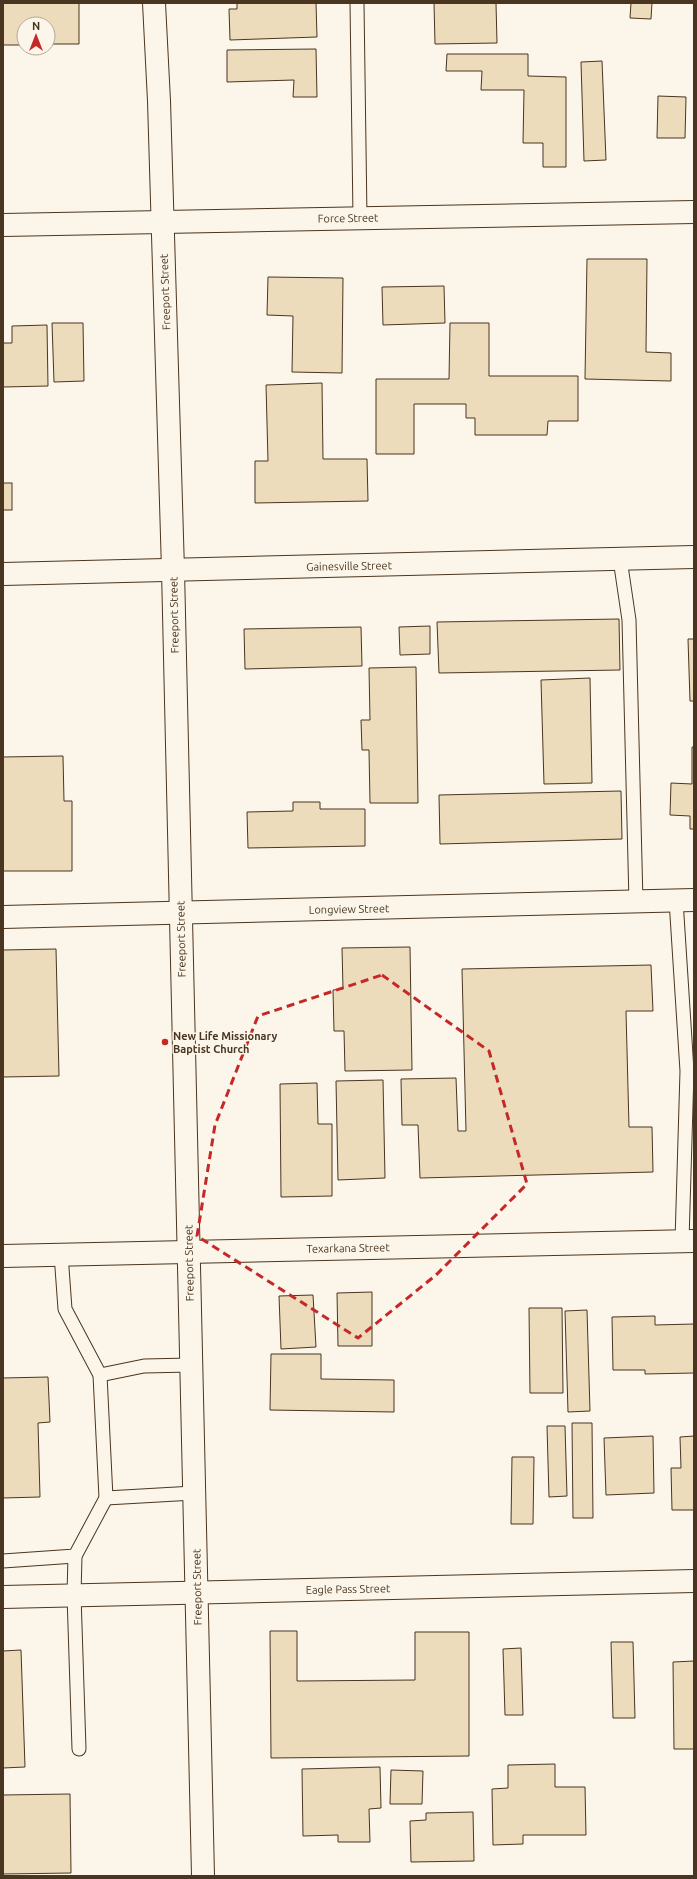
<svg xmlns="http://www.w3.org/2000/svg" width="697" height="1879" font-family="Ubuntu,sans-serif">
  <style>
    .building { fill: #ecdcbc; stroke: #4a3520 }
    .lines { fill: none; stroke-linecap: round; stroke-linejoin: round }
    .service-casing { stroke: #4a3520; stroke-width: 15 }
    .minor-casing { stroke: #4a3520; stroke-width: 24 }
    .secondary-casing { stroke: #4a3520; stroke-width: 24 }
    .service { stroke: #fbf6e9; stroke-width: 13 }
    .minor { stroke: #fbf6e9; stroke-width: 22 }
    .secondary { stroke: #fbf6e9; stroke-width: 22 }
    .marked { fill: none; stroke: #c62828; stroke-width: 3; stroke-dasharray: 8 5; stroke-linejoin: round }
    .poi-dot { fill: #c62828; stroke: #fbf6e9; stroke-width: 1.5 }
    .labels { text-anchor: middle; stroke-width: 3; stroke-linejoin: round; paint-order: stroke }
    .street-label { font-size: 11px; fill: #4a3520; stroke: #fbf6e9 }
    .poi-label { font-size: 11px; font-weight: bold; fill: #4a3520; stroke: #fbf6e9; text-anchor: start }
  </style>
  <rect width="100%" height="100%" fill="#fbf6e9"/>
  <!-- building -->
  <g class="building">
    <polygon points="3,3 79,3 79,44 48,44 48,24 24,24 24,45 3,45"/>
    <polygon points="237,3 316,3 317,37 230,40 229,9 237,9"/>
    <polygon points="434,3 496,3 497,43 435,44"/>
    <polygon points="631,3 652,3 651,19 630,18"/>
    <polygon points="316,49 317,97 293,97 294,80 227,82 227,50"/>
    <polygon points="447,54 528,54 528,76 566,77 566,167 543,167 543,143 523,143 524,90 481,90 482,71 446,71"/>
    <polygon points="602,61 606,160 584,161 581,62"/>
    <polygon points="658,96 686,97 685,138 657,138"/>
    <polygon points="587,259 647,259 646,352 671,353 671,381 585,379"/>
    <polygon points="268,277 343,278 342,373 292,372 293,316 267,315"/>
    <polygon points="444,286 445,323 383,325 382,287"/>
    <polygon points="52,323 83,323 84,381 54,382"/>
    <polygon points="450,323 489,323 489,376 578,376 578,421 548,421 547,435 475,435 475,418 466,418 466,404 414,404 414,454 376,454 376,379 449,379"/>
    <polygon points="47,325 48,386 3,387 3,343 12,343 12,326"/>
    <polygon points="322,383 323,459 367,459 368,501 255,503 255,461 268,461 266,385"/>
    <rect x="3" y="483" width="9" height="27"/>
    <polygon points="619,619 620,670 439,673 437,622"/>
    <polygon points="430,626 430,654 400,655 399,627"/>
    <polygon points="361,627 362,666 245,669 244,629"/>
    <polygon points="688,639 694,639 694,701 690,701"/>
    <polygon points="416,667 418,803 370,803 369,750 362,750 361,720 370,720 369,668"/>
    <polygon points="590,678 592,783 544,784 541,680"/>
    <polygon points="692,747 694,747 694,829 690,829 690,816 670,815 671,783 692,784"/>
    <polygon points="63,756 64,801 72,801 72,871 3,871 3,757"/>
    <polygon points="621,791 622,839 440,844 439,795"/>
    <polygon points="293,802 320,802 320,809 365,809 365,846 248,848 247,812 293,811"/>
    <polygon points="410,947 412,1070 345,1071 344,1031 334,1031 333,990 343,989 342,948"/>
    <polygon points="56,949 59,1076 3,1077 3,950"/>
    <polygon points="651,965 653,1011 626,1011 629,1127 652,1127 653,1172 420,1178 418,1125 402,1125 401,1079 456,1078 458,1131 466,1131 462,969"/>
    <polygon points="383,1080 385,1178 338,1180 336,1081"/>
    <polygon points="317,1083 318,1124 332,1124 332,1196 281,1197 280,1084"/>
    <polygon points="372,1292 372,1346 338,1346 337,1293"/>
    <polygon points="313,1295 316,1347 281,1349 279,1296"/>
    <polygon points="529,1308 562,1308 563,1393 530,1393"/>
    <polygon points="587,1310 590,1411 568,1412 565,1311"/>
    <polygon points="655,1316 655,1325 694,1324 694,1373 645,1374 645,1370 613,1370 612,1317"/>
    <polygon points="271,1354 321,1354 321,1379 394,1380 394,1412 270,1410"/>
    <polygon points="48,1377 50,1422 38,1423 40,1497 3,1498 3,1378"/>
    <polygon points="572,1423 592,1423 593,1518 573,1518"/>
    <polygon points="547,1426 565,1426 567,1496 549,1497"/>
    <polygon points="653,1436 654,1493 606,1495 604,1438"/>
    <polygon points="694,1436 694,1510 672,1510 671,1468 681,1468 680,1437"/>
    <polygon points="512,1457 534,1457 533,1524 511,1524"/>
    <polygon points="270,1631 297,1631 297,1681 415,1680 415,1632 469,1632 469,1756 271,1758"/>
    <polygon points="611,1642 633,1642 635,1718 613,1718"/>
    <polygon points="521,1648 523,1715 505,1715 503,1649"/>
    <polygon points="21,1650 25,1767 3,1768 3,1651"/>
    <polygon points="694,1661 694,1749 674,1749 673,1662"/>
    <polygon points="555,1764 555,1787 585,1787 586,1835 523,1835 523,1844 493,1845 492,1789 508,1788 508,1765"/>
    <polygon points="380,1767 381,1808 369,1809 370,1842 338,1842 338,1835 303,1836 302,1769"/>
    <polygon points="391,1770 423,1771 422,1804 390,1804"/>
    <polygon points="70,1794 71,1873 3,1874 3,1795"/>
    <polygon points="473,1812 474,1861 411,1862 410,1821 426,1820 426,1813"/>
  </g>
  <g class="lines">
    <!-- service casing -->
    <g class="service-casing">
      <g id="service">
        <polyline points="357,3 360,218"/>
        <polyline points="620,559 629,620 636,902"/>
        <polyline points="676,900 687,1071 682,1241"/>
        <polyline points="100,1375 144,1366 191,1365"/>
        <polyline points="106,1498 194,1493"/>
        <polyline points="75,1556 74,1595 79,1749"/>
        <polyline points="3,1561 75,1556 106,1498 100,1375 65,1309 61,1254"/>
      </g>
    </g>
    <!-- minor casing -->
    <g class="minor-casing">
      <g id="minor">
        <polyline points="3,225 694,212"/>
        <polyline points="3,574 694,557"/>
        <polyline points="3,917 694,900"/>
        <polyline points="3,1256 694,1241"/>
        <polyline points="3,1597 694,1581"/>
      </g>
    </g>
    <!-- secondary casing -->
    <g class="secondary-casing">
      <polyline id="secondary" points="154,3 159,101 173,570 203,1876"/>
    </g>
    <!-- service -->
    <use href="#service" class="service"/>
    <!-- minor -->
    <use href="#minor" class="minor"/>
    <!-- secondary -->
    <use href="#secondary" class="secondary"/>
  </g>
  <!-- marked area -->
  <path class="marked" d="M382,975L489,1051L527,1184L436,1275L358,1338L197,1236L215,1125L258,1016Z"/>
  <!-- markers -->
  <circle class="poi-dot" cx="165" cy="1042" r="4"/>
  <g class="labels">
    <!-- street labels -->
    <g class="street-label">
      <text transform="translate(348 218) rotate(-1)" y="4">Force Street</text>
      <text transform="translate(165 292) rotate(-92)" y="4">Freeport Street</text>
      <text transform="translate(349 566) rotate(-1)" y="4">Gainesville Street</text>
      <text transform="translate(174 615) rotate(-91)" y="4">Freeport Street</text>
      <text transform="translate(349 909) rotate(-1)" y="4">Longview Street</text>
      <text transform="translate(181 939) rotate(-91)" y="4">Freeport Street</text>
      <text transform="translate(348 1248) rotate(-1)" y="4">Texarkana Street</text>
      <text transform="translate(189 1263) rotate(-91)" y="4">Freeport Street</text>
      <text transform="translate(197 1587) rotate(-91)" y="4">Freeport Street</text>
      <text transform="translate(348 1589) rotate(-1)" y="4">Eagle Pass Street</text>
    </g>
    <!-- poi labels -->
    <g class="poi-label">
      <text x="173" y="1040">New Life Missionary<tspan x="173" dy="13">Baptist Church</tspan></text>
    </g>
  </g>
  <!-- border -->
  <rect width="697" height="1879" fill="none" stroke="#4a3520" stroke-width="8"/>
  <!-- north arrow -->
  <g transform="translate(36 36)"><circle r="19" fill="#fbf6e9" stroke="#b4a999"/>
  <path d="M0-3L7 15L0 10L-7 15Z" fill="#c62828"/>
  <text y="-6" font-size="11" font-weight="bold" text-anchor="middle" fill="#4a3520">N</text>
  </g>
</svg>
